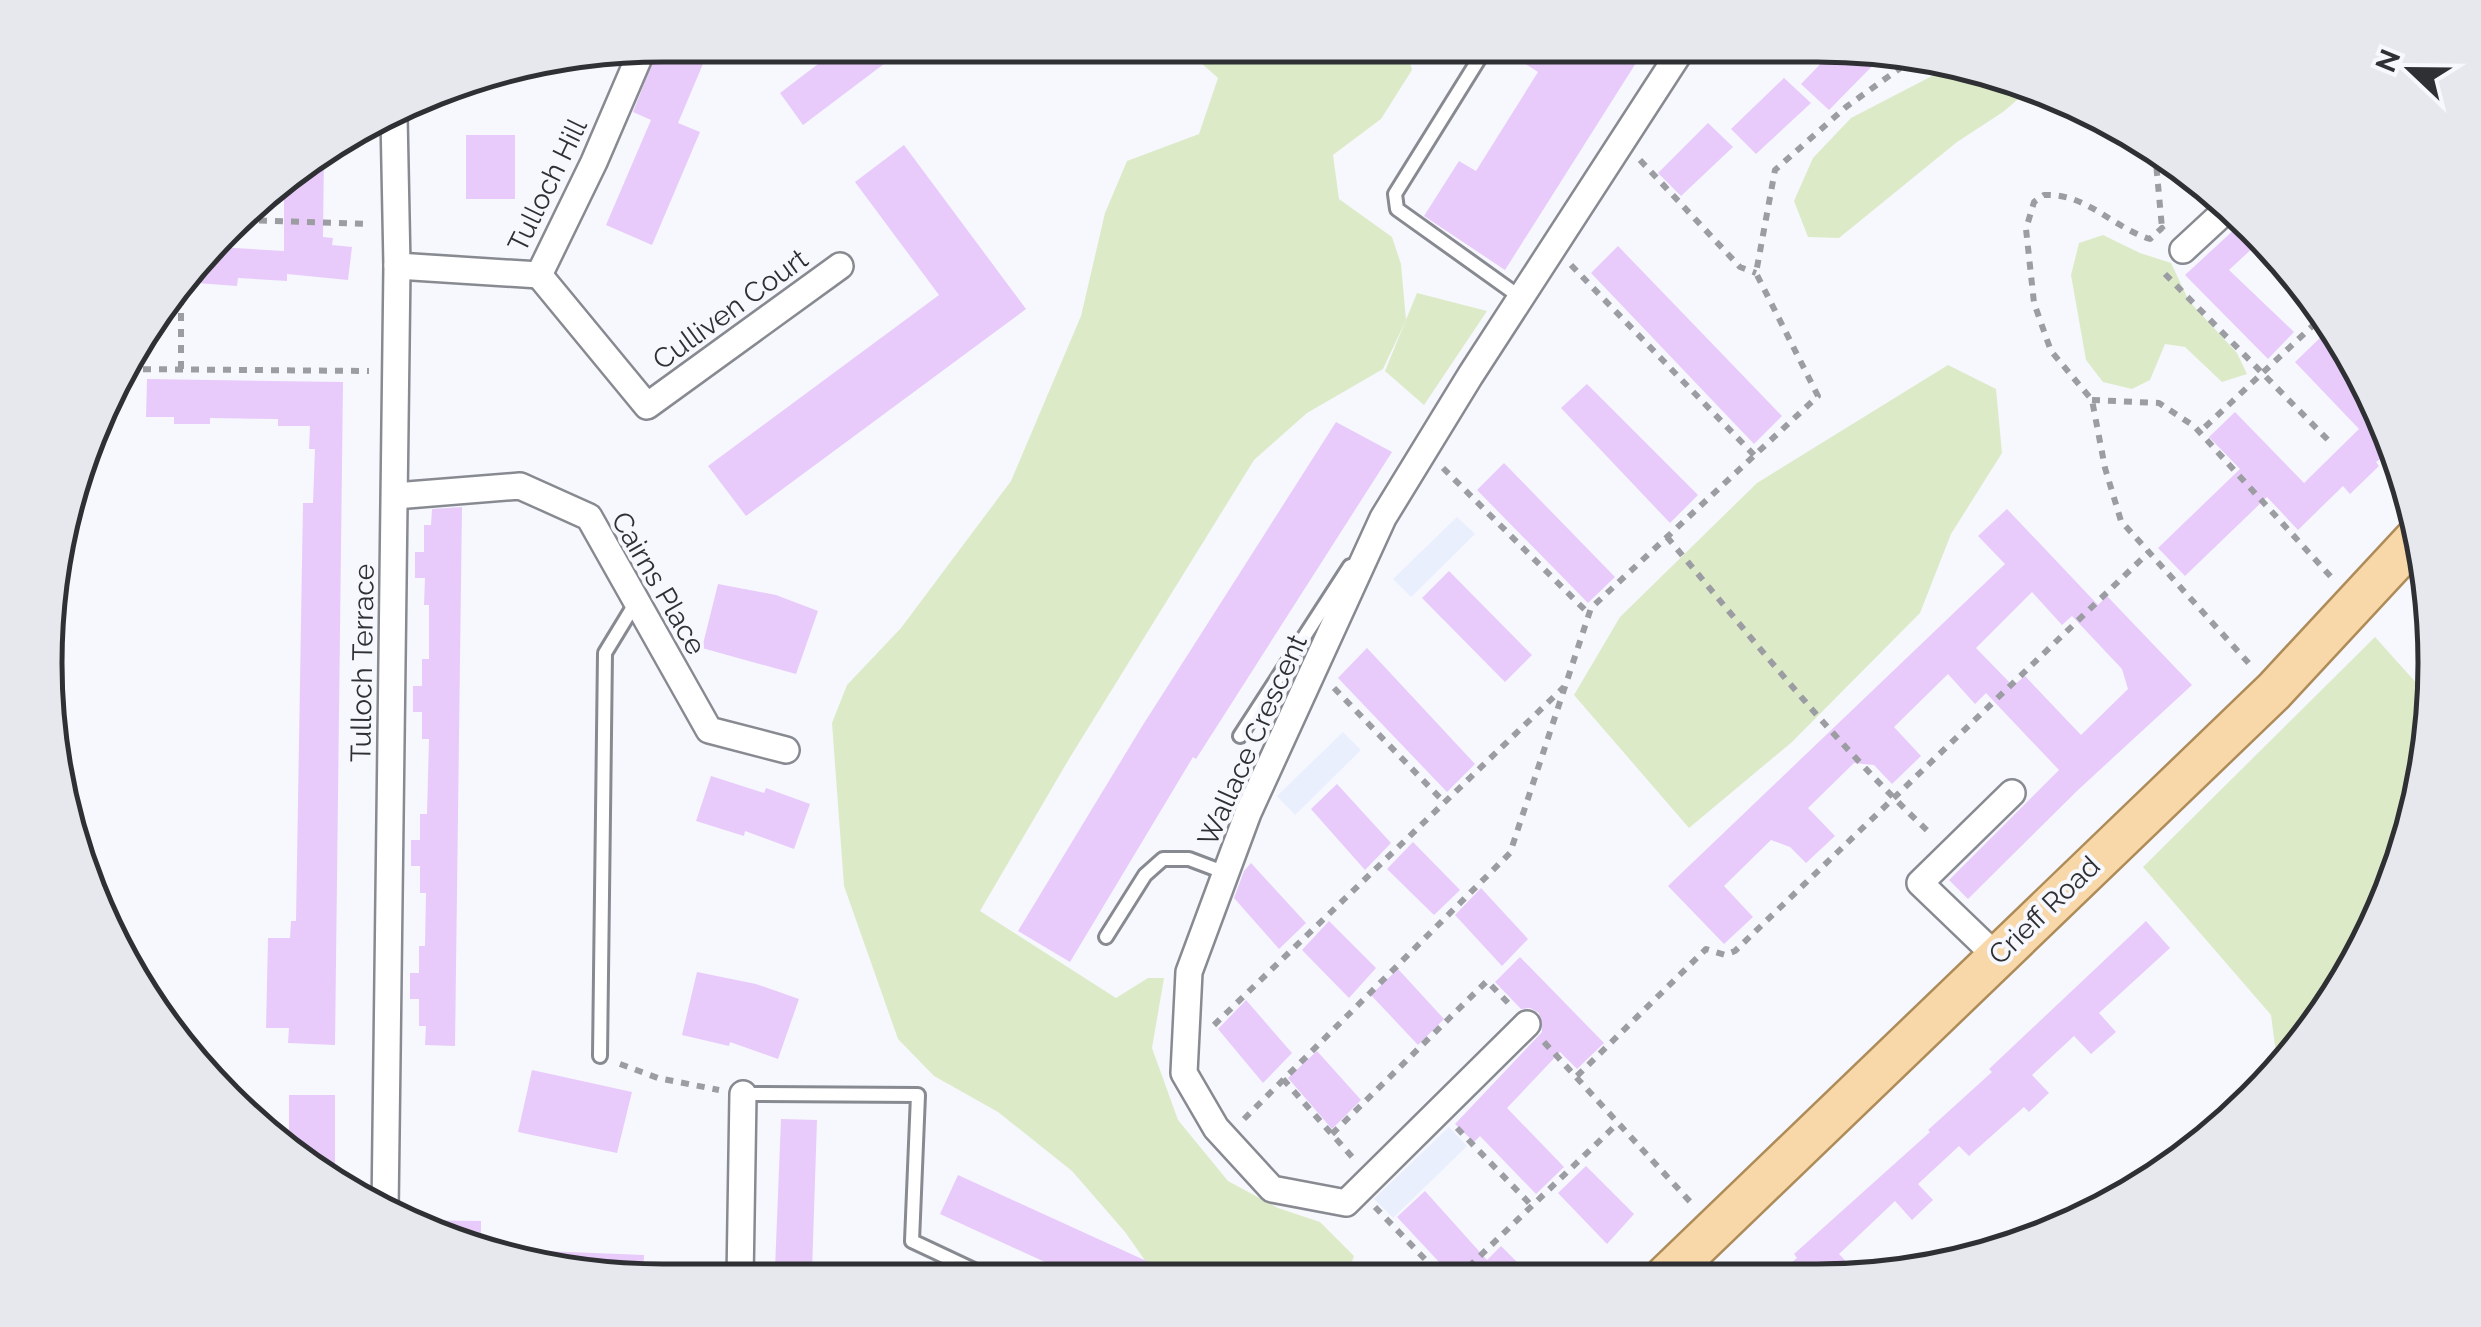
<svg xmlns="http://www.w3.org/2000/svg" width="2481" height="1327" font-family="Raleway,sans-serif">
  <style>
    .built { fill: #eaeffe }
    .green { fill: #ddeac8 }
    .building { fill: #e8cbfb; fill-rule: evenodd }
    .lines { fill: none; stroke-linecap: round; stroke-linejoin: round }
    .service-casing { stroke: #888a91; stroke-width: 18 }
    .minor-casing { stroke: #888a91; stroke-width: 30 }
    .primary-casing { stroke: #ae8c59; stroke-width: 45 }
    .path { stroke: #9c9da2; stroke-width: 6; stroke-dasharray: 8 8; stroke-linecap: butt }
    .service { stroke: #fff; stroke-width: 12 }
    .minor { stroke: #fff; stroke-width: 25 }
    .primary { stroke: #f8d7a8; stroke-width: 40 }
    .labels { text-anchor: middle; stroke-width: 8; stroke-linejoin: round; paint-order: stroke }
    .street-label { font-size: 28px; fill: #2f3033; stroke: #f6f8fe }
    .rim { fill: none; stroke: #2f3033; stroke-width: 5 }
  </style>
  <rect width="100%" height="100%" fill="#f6f8fe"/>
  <!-- built -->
  <g class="built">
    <polygon points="1457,517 1475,534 1411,597 1393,579"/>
    <polygon points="1343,732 1361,750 1295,815 1277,796"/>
    <polygon points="1449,1127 1467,1146 1393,1218 1374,1199"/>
  </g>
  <!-- green -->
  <g class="green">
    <polygon points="1182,46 1406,46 1412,70 1381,119 1333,155 1339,199 1392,237 1401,264 1406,320 1383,369 1307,413 1254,460 1069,759 980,911 1116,998 1148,978 1164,978 1152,1048 1178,1120 1228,1181 1278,1208 1320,1222 1354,1256 1346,1278 1158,1279 1125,1232 1072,1171 998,1112 934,1076 898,1039 844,886 832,723 847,685 901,628 1011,481 1081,316 1105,213 1127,161 1199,134 1218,78"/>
    <polygon points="1957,63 1978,66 2031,88 2003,112 1957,142 1839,238 1808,237 1794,201 1813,158 1851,118"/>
    <polygon points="2103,235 2140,253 2171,263 2189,301 2237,353 2247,374 2222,382 2185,347 2165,344 2150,380 2132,389 2103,382 2086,360 2071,275 2079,243"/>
    <polygon points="1417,293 1487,311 1424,405 1385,371"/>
    <polygon points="1948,365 1996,389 2002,453 1951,534 1920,613 1792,742 1689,828 1574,695 1620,617 1757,483"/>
    <polygon points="2375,637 2428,696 2431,744 2353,972 2282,1072 2162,1177 2131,1192 2277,1061 2271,1015 2143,867"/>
  </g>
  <!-- building -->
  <g class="building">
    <polygon points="711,45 678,123 700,132 652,245 606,225 651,120 633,112 659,46"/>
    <polygon points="843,45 909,45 803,125 780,93"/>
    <polygon points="1497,46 1627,46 1641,55 1505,270 1424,216 1459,161 1476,171 1538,72"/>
    <polygon points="1838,46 1887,51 1829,110 1801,84"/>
    <polygon points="1784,78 1811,103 1756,154 1731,129"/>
    <polygon points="1708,123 1733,147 1681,196 1658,173"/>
    <rect x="466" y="135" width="49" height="64"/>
    <polygon points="904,145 1026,309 746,516 708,466 939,295 855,182"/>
    <polygon points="324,153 323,237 333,238 332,245 352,247 348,280 287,274 287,281 238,278 237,286 184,282 218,247 284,251 284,176"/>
    <polygon points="2238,226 2258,243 2229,270 2294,332 2268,359 2185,275"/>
    <polygon points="1618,246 1782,416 1754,444 1591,273"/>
    <polygon points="2321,337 2346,363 2390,453 2376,462 2379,466 2350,494 2343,486 2298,530 2267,497 2185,576 2158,548 2240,469 2209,437 2235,412 2304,483 2359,429 2295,362"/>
    <polygon points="147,379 343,382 335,1045 288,1043 289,1028 266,1028 268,938 290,938 291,921 296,921 303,503 313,503 315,449 309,449 310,426 278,426 278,419 210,418 210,424 174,424 174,417 146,417"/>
    <polygon points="1587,384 1698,495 1670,523 1561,408"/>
    <polygon points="1336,422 1392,452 1196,759 1193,757 1070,962 1018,931 1141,728"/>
    <polygon points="1504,463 1615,577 1588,603 1477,490"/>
    <polygon points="462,507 455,1046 425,1045 426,1026 419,1026 419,999 410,999 410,973 419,973 419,946 425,946 426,893 420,893 420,866 411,866 411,840 420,840 420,814 427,814 429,739 422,739 422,712 413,712 413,686 422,686 422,659 429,659 429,605 424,605 425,578 415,578 415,552 424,552 424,525 431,525 432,509"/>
    <path d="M2007,509L2098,605L2107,596L2192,685L2078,790L1968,899L1949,880L2059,770L1986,693L1975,704L1948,674L1894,727L1921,756L1892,784L1874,765L1854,763L1808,808L1835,836L1806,863L1790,847L1771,840L1724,886L1753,917L1724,944L1668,886L2005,564L1978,536ZM2032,592L2062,625L2072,616L2122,669L2128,689L2081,735L2025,676L2013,686L1976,648Z"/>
    <polygon points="1449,571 1532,655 1505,682 1422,598"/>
    <polygon points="718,584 776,595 818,611 796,674 702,648"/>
    <polygon points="1367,648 1475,764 1447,792 1338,678"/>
    <polygon points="711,776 764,793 766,788 810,804 794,849 745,831 744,836 696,821"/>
    <polygon points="1337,784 1391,843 1365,870 1311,809"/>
    <polygon points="1413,842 1460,890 1434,915 1387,869"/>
    <polygon points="1251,863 1306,923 1279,949 1234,898 1244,871"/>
    <polygon points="1481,888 1528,939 1502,966 1455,915"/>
    <polygon points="1329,921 1376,968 1349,998 1302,950"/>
    <polygon points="2146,921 2170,948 2099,1013 2116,1032 2091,1054 2074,1036 2032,1075 2049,1093 2029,1112 2024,1107 1969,1156 1959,1146 1918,1184 1933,1200 1912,1220 1895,1201 1854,1240 1839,1254 1861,1277 1775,1277 1797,1258 1794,1254 1930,1132 1928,1130 1992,1072 1989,1069"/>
    <polygon points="1520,957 1604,1043 1577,1069 1560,1052 1507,1108 1564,1167 1536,1194 1480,1136 1474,1142 1455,1124 1542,1032 1539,1013 1530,1008 1521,1009 1495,982"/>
    <polygon points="1398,969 1444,1019 1418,1045 1371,995"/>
    <polygon points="697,972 756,984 799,999 778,1059 730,1042 729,1046 682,1035"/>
    <polygon points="1246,1000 1292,1053 1263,1083 1218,1029"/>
    <polygon points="1317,1051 1361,1100 1332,1129 1288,1078"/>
    <polygon points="532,1070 632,1092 617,1153 518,1132"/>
    <polygon points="289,1095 335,1095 335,1184 289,1145"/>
    <polygon points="781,1119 817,1120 812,1271 775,1269"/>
    <polygon points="1586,1166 1634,1214 1607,1244 1558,1193"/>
    <polygon points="958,1175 1074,1228 1186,1279 1082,1279 940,1214"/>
    <polygon points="1425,1191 1487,1260 1501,1246 1533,1278 1454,1278 1397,1217"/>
    <polygon points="408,1220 481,1221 481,1252 408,1222"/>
    <polygon points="544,1251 644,1255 643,1281 624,1281 543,1267"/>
  </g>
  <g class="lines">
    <!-- service casing -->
    <g class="service-casing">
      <g id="service">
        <polyline points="1487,46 1395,194 1397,209 1520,297"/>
        <polyline points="1240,736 1350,566"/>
        <polyline points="1106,937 1145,875 1163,859 1189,859 1226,873"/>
        <polyline points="600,1056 605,653 636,602"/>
        <polyline points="743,1094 918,1095 912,1241 995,1280"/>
      </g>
    </g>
    <!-- minor casing -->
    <g class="minor-casing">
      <g id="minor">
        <polyline points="2183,250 2223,213"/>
        <polyline points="397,266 539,275 594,162 643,48"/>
        <polyline points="539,275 647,406 840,266"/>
        <polyline points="395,496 520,486 589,517 709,730 786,750"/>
        <polyline points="1996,956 1920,883 2012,793"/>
        <polyline points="1527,1024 1346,1203 1272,1189 1216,1128 1184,1073 1189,972 1248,813 1383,518 1470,376 1678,55 1681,46"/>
        <polyline points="385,1212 397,266 394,116"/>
        <polyline points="740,1280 743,1094"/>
      </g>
    </g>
    <!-- primary casing -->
    <g class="primary-casing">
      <polyline id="primary" points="1665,1277 2274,691 2417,537"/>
    </g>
    <!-- path -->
    <g class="path">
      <polyline points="2155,152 2162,228"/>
      <polyline points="1640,160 1740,267 1756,273"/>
      <polyline points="243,220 370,224"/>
      <path d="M2163,230L2162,228L2150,239C2112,227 2086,193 2044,195L2034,202L2026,229L2034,303L2051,351L2092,400L2105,468L2121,521L2253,668"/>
      <polyline points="1571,265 1754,455"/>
      <polyline points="2165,274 2331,443"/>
      <polyline points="127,369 369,371"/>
      <polyline points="181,369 181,286"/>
      <polyline points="2092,400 2159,403 2194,426 2332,578"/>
      <polyline points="2205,427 2323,316"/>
      <polyline points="1443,468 1589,614"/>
      <path d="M1667,537C1752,638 1835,744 1932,835"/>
      <polyline points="1334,688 1444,802"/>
      <polyline points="1214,1025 1564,687"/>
      <polyline points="1544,1042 1694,1206"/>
      <polyline points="620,1064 658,1078 719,1090"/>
      <polyline points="1577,1076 1706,949 1725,955 1735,951 2149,552"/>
      <polyline points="1283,1079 1353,1158"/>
      <polyline points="1244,1119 1510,853 1591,608 1818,396 1756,273 1775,170 1846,107 1917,56"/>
      <polyline points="1457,1128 1532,1206"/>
      <polyline points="1332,1134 1487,981 1512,1007"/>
      <polyline points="1375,1207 1443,1278"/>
      <polyline points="1457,1278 1617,1124"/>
    </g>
    <!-- service -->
    <use href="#service" class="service"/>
    <!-- minor -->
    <use href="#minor" class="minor"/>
    <!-- primary -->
    <use href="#primary" class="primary"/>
  </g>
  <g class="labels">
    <!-- street labels -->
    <g class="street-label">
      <text transform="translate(547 185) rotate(-64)" y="10">Tulloch Hill</text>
      <text transform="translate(730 309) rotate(-36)" y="10">Culliven Court</text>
      <text transform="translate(659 583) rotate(60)" y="10">Cairns Place</text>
      <text transform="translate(362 663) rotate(-89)" y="10">Tulloch Terrace</text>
      <text transform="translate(1252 740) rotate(-66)" y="10">Wallace Crescent</text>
      <text transform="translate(2044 910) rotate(-44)" y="10">Crieff Road</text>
    </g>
  </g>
  <!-- crop -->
  <path d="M0 0H2481V1327H0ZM663 62H1817A601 601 0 0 1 2418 663V663A601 601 0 0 1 1817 1264H663A601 601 0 0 1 62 663V663A601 601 0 0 1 663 62Z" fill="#e6e8ee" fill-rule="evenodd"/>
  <path class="rim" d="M663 62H1817A601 601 0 0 1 2418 663V663A601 601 0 0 1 1817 1264H663A601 601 0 0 1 62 663V663A601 601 0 0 1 663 62Z"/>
  <!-- north arrow -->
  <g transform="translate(2411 70) rotate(292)" stroke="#f6f8fe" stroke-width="8" paint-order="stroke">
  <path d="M0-8L18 38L0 25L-18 38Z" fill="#2f3033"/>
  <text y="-15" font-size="28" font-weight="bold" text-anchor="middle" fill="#2f3033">N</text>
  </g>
</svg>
